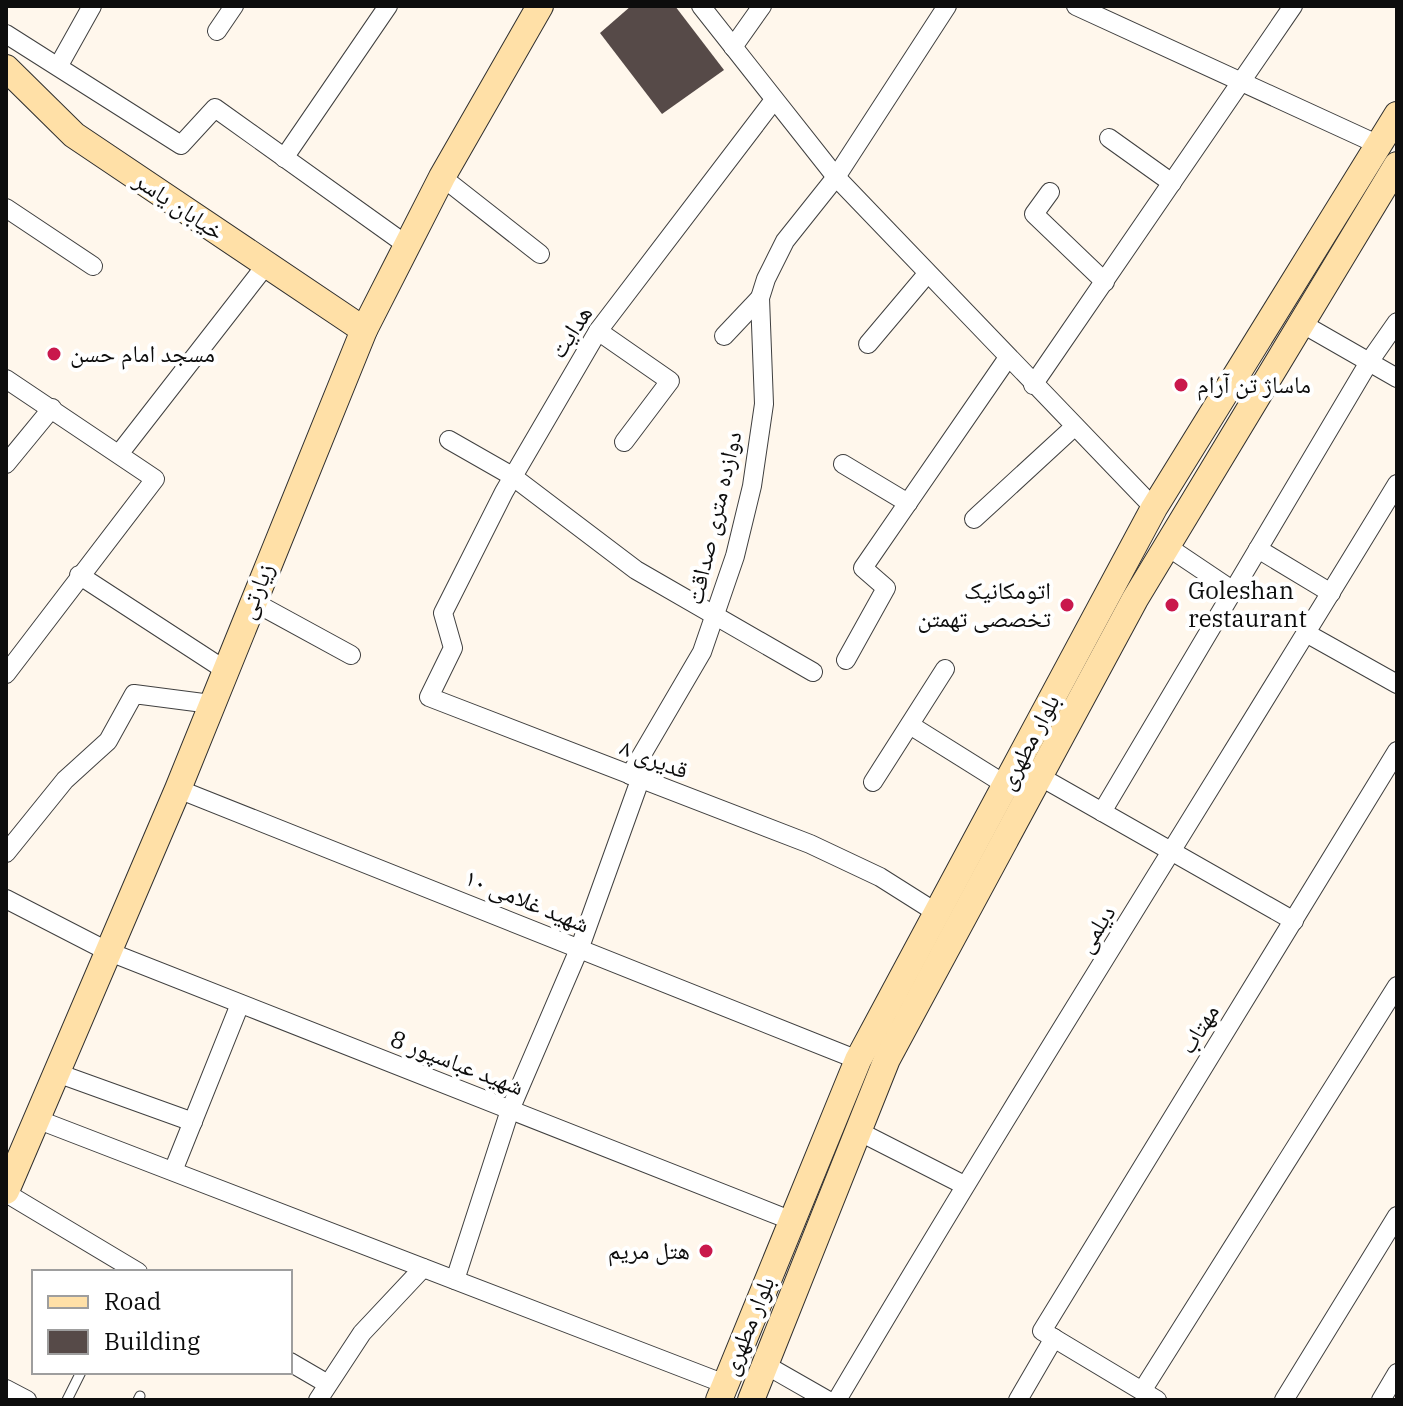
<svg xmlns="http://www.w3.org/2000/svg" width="1403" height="1406" font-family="'IBM Plex Serif','Noto Naskh Arabic',serif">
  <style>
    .building { fill: #564a48 }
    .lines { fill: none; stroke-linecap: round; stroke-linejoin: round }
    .lane-casing { stroke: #404040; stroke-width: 11 }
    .street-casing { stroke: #404040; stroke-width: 20 }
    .secondary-casing { stroke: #2f2f2f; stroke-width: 28 }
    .lane { stroke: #fff; stroke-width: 9 }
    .street { stroke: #fff; stroke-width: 18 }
    .secondary { stroke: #ffe0a7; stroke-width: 26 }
    .poi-dot { fill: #c9184c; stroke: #fff; stroke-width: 3 }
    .labels { text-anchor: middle; stroke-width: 8; stroke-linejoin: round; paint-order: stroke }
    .street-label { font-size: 24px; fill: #0d0d0d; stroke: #fff }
    .poi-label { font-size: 24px; fill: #0d0d0d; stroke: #fff; text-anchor: start }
  </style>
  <rect width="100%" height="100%" fill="#fff7ec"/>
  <!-- building -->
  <polygon class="building" points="631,6 675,6 724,70 662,114 600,33"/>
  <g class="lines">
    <!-- lane casing -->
    <g class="lane-casing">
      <g id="lane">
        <polyline points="67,1400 81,1372"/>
        <polyline points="138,1400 140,1396"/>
      </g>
    </g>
    <!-- street casing -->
    <g class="street-casing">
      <g id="street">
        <polyline points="701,6 836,177 1154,508"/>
        <polyline points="1076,6 1379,145"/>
        <polyline points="217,31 234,6"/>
        <polyline points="6,34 181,145 215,108 408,246"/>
        <polyline points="733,47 762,6"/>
        <polyline points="59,65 92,6"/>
        <polyline points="774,100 598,331 504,492 443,613 453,648 429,697 810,844 880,877 937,913"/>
        <polyline points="1109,138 1172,183"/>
        <polyline points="284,158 388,6"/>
        <polyline points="442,177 540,254"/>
        <polyline points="1050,192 1034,214 1105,282"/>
        <polyline points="6,208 93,266"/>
        <polyline points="1301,323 1397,378"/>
        <polyline points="598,331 670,381 624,442"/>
        <polyline points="724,336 760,298"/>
        <polyline points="868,344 927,274"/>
        <polyline points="6,379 155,479 6,674"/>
        <polyline points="1033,385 1293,6"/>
        <polyline points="449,440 512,476 636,570 813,672"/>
        <polyline points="119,454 266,265"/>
        <polyline points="6,464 52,408"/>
        <polyline points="843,464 908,503"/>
        <polyline points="974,519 1074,427"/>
        <polyline points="1168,547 1235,592"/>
        <polyline points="1258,549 1331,593"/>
        <polyline points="79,575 225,670"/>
        <polyline points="252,601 351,655"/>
        <polyline points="1306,633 1397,684"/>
        <polyline points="846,660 886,588 863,568 1007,359"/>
        <polyline points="910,725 1006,785"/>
        <polyline points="630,775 702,652 735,556 752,486 764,404 760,298 766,279 785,241 836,177 947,6"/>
        <polyline points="1039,776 1294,921"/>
        <polyline points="873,782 945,669"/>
        <polyline points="178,789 858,1060"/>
        <polyline points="1102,812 1369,362 1397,322"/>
        <polyline points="6,853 65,780 108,741 134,694 211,704"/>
        <polyline points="6,899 107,951 790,1220"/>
        <polyline points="57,1073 193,1122"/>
        <polyline points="39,1120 725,1384"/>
        <polyline points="858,1131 964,1185"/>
        <polyline points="173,1171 240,1004"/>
        <polyline points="6,1193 138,1272"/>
        <polyline points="455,1280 510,1110 580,947 640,780"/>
        <polyline points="290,1362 326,1383"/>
        <polyline points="764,1364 827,1400"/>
        <polyline points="6,1389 27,1400"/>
        <polyline points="1142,1391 1397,986"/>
        <polyline points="318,1400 362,1333 423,1268"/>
        <path d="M837,1400C1019,1092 1211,790 1397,484"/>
        <polyline points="1018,1400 1054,1338"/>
        <polyline points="1157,1400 1042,1331 1397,751"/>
        <polyline points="1284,1400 1397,1216"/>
        <polyline points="1381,1400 1397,1373"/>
      </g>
    </g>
    <!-- secondary casing -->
    <g class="secondary-casing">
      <g id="secondary">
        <polyline points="6,68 74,135 364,330"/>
        <polyline points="6,1191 178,789 364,330 442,177 540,6"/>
        <polyline points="719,1400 858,1060 1154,508 1397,115"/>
        <polyline points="751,1400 887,1059 1135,599 1397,165"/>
      </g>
    </g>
    <!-- lane -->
    <use href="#lane" class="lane"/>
    <!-- street -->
    <use href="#street" class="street"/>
    <!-- secondary -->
    <use href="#secondary" class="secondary"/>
  </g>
  <!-- markers -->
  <g class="poi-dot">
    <circle cx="54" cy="354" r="8"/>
    <circle cx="1181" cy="385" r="8"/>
    <circle cx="1067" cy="605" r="8"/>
    <circle cx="1172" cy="605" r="8"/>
    <circle cx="706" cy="1251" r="8"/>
  </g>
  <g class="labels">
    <!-- street labels -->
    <g class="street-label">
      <text transform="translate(179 206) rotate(34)" y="8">خیابان یاسر</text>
      <text transform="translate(571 332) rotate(-57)" y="8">هدایت</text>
      <text transform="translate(714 518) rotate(-77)" y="8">دوازده متری صداقت</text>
      <text transform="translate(256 591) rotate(-68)" y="8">زیارتی</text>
      <text transform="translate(1029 742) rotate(-62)" y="8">بلوار مطهری</text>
      <text transform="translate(654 759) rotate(21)" y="8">قدیری ۸</text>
      <text transform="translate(527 901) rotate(22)" y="8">شهید غلامی ۱۰</text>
      <text transform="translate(1096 929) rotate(-58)" y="8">دیلمی</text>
      <text transform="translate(1199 1029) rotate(-58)" y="8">مهتاب</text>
      <text transform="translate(457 1063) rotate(21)" y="8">شهید عباسپور 8</text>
      <text transform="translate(748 1326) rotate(-68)" y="8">بلوار مطهری</text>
    </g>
    <!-- poi labels -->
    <g class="poi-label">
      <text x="70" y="362">مسجد امام حسن</text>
      <text x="1197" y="393">ماساژ تن آرام</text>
      <text x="1051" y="599" text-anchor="end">اتومکانیک<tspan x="1051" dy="28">تخصصی تهمتن</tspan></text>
      <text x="1188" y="599">Goleshan<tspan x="1188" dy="28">restaurant</tspan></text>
      <text x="690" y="1259" text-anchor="end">هتل مریم</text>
    </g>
  </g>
  <!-- border -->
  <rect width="1403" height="1406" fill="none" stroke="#0d0d0d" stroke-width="16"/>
  <!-- legend -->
  <rect x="32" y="1270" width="260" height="104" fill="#ffffff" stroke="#9e9e9e" stroke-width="2"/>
  <rect x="48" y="1296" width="40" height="12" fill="#ffe0a7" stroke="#9e9e9e" stroke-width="2"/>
  <text x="104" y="1310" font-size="24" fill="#0d0d0d">Road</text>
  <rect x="48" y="1330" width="40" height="24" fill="#564a48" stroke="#9e9e9e" stroke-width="2"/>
  <text x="104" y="1350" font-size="24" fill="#0d0d0d">Building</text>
</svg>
